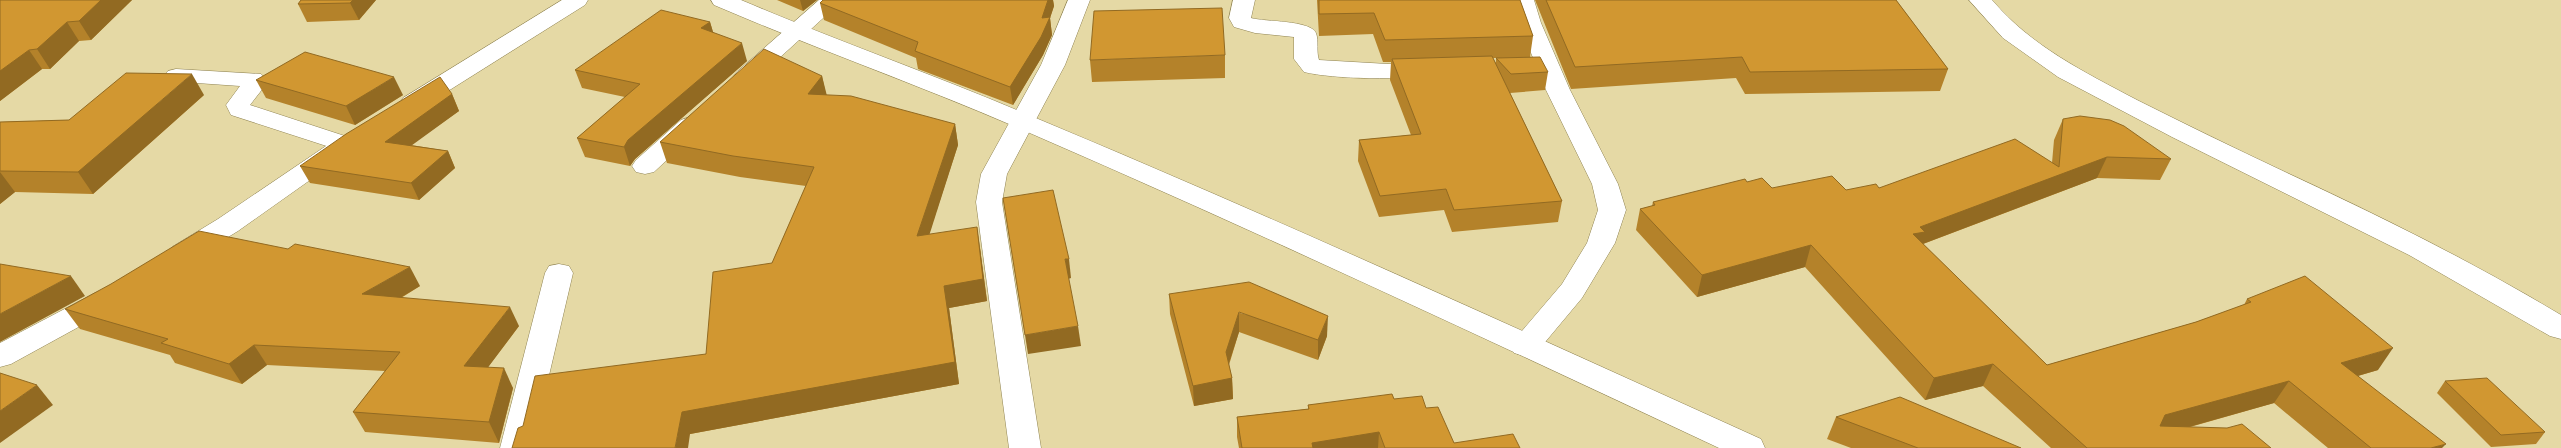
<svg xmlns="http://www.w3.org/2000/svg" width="2561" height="448" font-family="'DejaVu Sans',sans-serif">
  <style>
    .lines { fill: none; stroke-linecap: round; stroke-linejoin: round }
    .street-casing { stroke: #8f8352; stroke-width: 1 }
    .secondary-casing { stroke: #8f8352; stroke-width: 1 }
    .street { fill: #fff; fill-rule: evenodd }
    .secondary { fill: #fff; fill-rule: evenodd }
    .wall { fill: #b4822a; fill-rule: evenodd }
    .shaded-wall { fill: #926a22 }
    .building { fill: #d19731; stroke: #926a22 }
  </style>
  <rect width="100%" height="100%" fill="#e5d9a5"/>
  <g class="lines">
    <!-- street casing -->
    <g class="street-casing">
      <g id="street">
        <polygon points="819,0 843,0 753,82 745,84 737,82 733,77 737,72"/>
        <polygon points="1068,0 1090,0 1065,65 1007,174 1002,202 1041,448 1009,448 976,202 981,174 1041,65"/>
        <path d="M1233,0H1255L1251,18C1265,22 1310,20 1316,33C1319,41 1316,52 1319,60L1388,64L1428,62L1436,64L1440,69L1436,74C1408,81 1332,79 1304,72L1294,59V37L1255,33L1234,27L1229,18Z"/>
        <polygon points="1512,0 1534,0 1541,23 1570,90 1618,184 1626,210 1615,243 1582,298 1536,353 1525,356 1514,353 1510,345 1562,284 1587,243 1598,210 1592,184 1546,90 1519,23"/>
        <path d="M1969,0H1992C2031,46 2084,72 2137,100C2185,124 2234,148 2283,171C2378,215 2471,261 2561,315V339L2550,336L2409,255L2172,137L2058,77L2003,38Z"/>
        <polygon points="176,69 261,74 265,79 264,87 250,105 354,139 358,144 354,149 345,152 231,115 226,105 240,86 168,81 164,76 168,71"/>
        <polygon points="690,117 699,120 703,125 699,130 654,172 645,174 636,172 632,166 636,160 681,120"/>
        <polygon points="559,264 569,266 573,273 532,448 500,448 545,273 549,266"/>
      </g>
    </g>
    <!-- secondary casing -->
    <g class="secondary-casing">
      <g id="secondary">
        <polygon points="562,0 588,0 585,5 421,108 412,110 403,108 400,103 403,98"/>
        <path d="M711,0H741C837,41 935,75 1031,116C1276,218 1518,329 1761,439L1765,448H1719C1486,339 1252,229 1016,127C916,84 814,48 714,5Z"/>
        <polygon points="335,143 344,146 348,151 344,156 238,231 192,259 182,262 172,259 168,253 172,247 218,219 326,146"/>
        <polygon points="105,290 115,293 120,300 115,307 11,364 0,367 0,343 95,293"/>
      </g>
    </g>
    <!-- street -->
    <use href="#street" class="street"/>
    <!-- secondary -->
    <use href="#secondary" class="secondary"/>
  </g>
  <!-- wall -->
  <g class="wall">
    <polygon points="0,0 132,0 91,40 79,41 50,69 42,69 0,101"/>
    <polygon points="301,0 376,0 359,20 307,22 298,4"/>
    <polygon points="777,0 817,0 803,11"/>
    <polygon points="823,0 1053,0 1054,6 1050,18 1052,35 1043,55 1013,105 918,69 916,58 824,20 820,3"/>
    <path d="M1317,0H1520L1533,36L1530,57L1548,72L1545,90L1510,93L1562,201L1558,222L1452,232L1444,210L1379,217L1358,161L1359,140L1411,135L1390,80L1391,62H1383L1373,34L1319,36ZM1493,58H1496V63Z"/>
    <polygon points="1535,0 1896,0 1948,69 1940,91 1745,94 1736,78 1571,89"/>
    <polygon points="710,22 713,32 747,61 635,159 630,166 585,157 577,138 625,97 582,88 575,70"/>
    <polygon points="1225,55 1225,78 1092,82 1090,60"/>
    <polygon points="822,76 826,95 955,124 958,145 929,234 980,248 987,301 949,308 959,384 690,434 512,448 706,354 772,263 806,186 740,177 667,163 660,142"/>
    <polygon points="256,80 403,95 355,125 266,98"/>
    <polygon points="452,94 459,111 411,145 448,151 455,168 419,200 310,183 300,166"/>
    <polygon points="204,95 93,194 15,192 0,204 0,122 69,120"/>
    <polygon points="2063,119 2171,159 2160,180 2097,178 1923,244 2047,365 2196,322 2244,305 2247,299 2378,370 2358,376 2442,448 2328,448 2274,403 2190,427 2271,448 2051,448 1983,386 1925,400 1805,267 1697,297 1636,230 1640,209 1652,206 1653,202 1747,182 1772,188 1846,190 1879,188 2052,163 2054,140"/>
    <polygon points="420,286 401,298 519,326 488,367 513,388 499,443 365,432 353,412 385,371 267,365 242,384 175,363 170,355 80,329 65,309"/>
    <polygon points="1169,294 1327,336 1318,360 1239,332 1229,365 1232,378 1233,399 1194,406 1170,314"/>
    <polygon points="2445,381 2545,432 2536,444 2491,447 2437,393"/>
    <polygon points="1394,399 1426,408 1454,443 1520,448 1239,448 1237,437 1237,417 1308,409 1308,405"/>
    <polygon points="1836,417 2021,448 1851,448 1827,439"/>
  </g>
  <!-- shaded-wall -->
  <g class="shaded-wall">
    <polygon points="101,0 132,0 91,40 79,21"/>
    <polygon points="353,0 376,0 359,20 350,3"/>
    <polygon points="800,0 817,0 803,11"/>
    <polygon points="1048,0 1053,0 1054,6 1050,18 1052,35 1043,55 1013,105 1010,87 1042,18"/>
    <polygon points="67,22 79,41 50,69 37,49"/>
    <polygon points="710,22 715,39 701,28"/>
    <polygon points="742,43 747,61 635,159 630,166 624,147 628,140"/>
    <polygon points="29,50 42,69 0,101 0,71"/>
    <polygon points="192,74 204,95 93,194 78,172"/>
    <polygon points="822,76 827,96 808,94"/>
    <polygon points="394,77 403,95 355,125 346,106"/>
    <polygon points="452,94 459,111 393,159 385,142"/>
    <polygon points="955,124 958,145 922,258 917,236"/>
    <polygon points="448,151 455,168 419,200 411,183"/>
    <polygon points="2107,157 2097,178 1920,245 1913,234 1920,227"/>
    <polygon points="0,172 15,192 0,204"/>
    <polygon points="977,227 980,248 987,301 949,308 959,384 690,434 688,448 675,448 682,412 944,286"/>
    <polygon points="1811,245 1805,267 1697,297 1702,275"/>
    <polygon points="1065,259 1069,259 1071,278 1068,279"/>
    <polygon points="410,267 420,286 373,314 362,294"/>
    <polygon points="71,276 85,296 0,342 0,314"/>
    <polygon points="510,307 519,326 474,386 464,366"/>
    <polygon points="1239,312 1239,332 1226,372 1226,352"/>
    <polygon points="1328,316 1327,336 1318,360 1318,340"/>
    <polygon points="1078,326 1081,346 1028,354 1025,335"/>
    <polygon points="254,345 267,365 242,384 229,364"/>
    <polygon points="2393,348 2378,370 2326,385 2341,363"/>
    <polygon points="1993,364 1983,386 1925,400 1934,378"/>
    <polygon points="504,368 513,388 499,443 489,422"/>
    <polygon points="1232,378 1233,399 1194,406 1193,386"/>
    <polygon points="2289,381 2274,403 2153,437 2165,415"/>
    <polygon points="37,385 53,405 0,443 0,411"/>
    <polygon points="1379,432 1378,448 1312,448 1312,443"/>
    <polygon points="2446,444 2442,448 2431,448"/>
  </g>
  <!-- building -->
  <g class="building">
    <polygon points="0,0 101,0 79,21 67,22 37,49 29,50 0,71"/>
    <polygon points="301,0 353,0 350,3 298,4"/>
    <polygon points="823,0 1048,0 1042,18 1050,17 1041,37 1010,87 915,51 918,42 820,3"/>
    <polygon points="1319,0 1520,0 1533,36 1385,40 1374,13 1319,14"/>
    <polygon points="1546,0 1896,0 1948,69 1750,72 1742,57 1575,67"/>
    <polygon points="1222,8 1225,55 1090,60 1094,11"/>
    <polygon points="661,10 710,22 701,28 742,43 628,140 624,147 577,138 640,84 575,70"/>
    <polygon points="764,49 822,76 808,94 851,96 955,124 917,236 977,227 983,279 944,286 955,362 682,412 675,448 512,448 518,428 523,426 535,376 706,354 713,272 772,263 814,167 733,156 660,142"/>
    <polygon points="305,52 394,77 346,106 256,80"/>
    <polygon points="1492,56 1562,201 1454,210 1446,189 1380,196 1359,140 1421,134 1392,59"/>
    <polygon points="1540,57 1548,72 1511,74 1496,58"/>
    <polygon points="126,73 192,74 78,172 0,171 0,122 69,120"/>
    <polygon points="440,77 452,94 385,142 448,151 411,183 300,166 346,134"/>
    <polygon points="2080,116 2110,120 2124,126 2171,159 2107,157 1920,227 1925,232 1913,234 2047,365 2196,322 2251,302 2247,299 2305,276 2393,348 2341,363 2446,444 2431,448 2371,448 2289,381 2165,415 2160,426 2227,428 2242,424 2271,448 2087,448 1993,364 1934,378 1811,245 1702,275 1640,209 1655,205 1653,202 1745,179 1747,182 1762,178 1772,188 1832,176 1846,190 1876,184 1879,188 2015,139 2059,167 2063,119"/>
    <polygon points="1053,190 1069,259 1065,259 1078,326 1025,335 1003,198"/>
    <polygon points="199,231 288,249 295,244 410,267 362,294 510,307 464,366 504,368 489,422 353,412 400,352 254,345 229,364 161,343 168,339 65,309 111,284"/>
    <polygon points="0,264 71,276 0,314"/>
    <polygon points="1249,282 1328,316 1318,340 1239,312 1226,352 1232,378 1193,386 1169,294"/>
    <polygon points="0,373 37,385 0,411"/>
    <polygon points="2487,378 2545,432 2501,435 2445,381"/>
    <polygon points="1392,394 1394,399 1422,396 1426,408 1438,407 1454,443 1513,434 1520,448 1385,448 1379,432 1312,443 1313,448 1242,448 1237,417 1309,409 1308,405"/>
    <polygon points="1900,397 2021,448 1918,448 1836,417"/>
  </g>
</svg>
